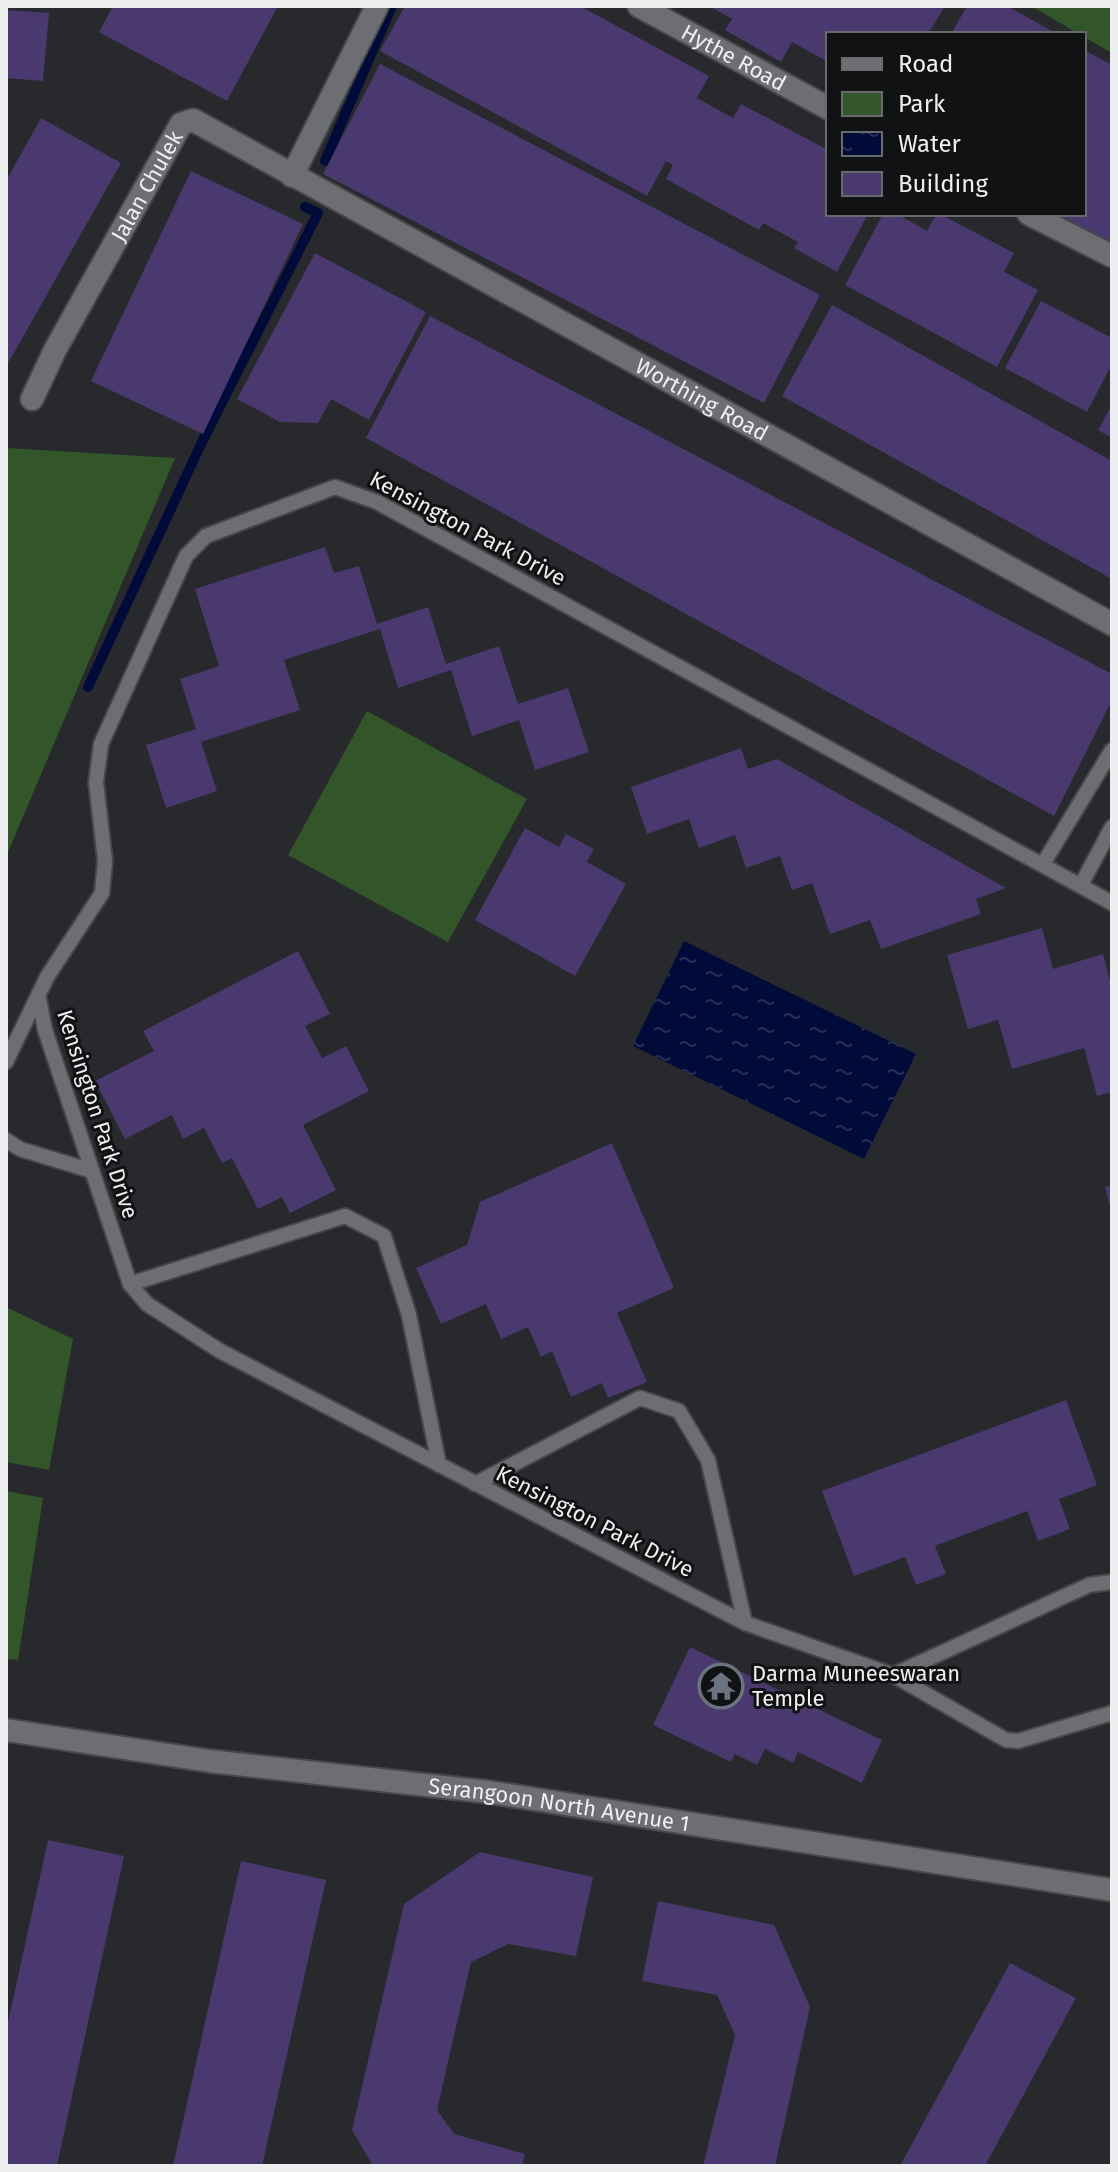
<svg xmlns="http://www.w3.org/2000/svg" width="1118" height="2172" font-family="'Fira Sans',sans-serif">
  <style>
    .green { fill: #325529 }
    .water { fill: url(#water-ripples) }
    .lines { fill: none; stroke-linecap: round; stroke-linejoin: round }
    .stream { stroke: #000b39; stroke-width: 10 }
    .building { fill: #4a396f }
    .service-casing { stroke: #454749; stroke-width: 18 }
    .minor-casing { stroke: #454749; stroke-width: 26 }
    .service { stroke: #6c6e71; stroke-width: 14 }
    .minor { stroke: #6c6e71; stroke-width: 22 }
    .labels { text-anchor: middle; stroke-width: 6; stroke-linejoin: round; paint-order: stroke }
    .street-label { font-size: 22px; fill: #edeff0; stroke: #111213 }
    .poi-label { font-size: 22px; fill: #edeff0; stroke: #111213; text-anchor: start }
  </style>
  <defs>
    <pattern id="water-ripples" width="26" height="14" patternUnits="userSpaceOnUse" patternTransform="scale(2)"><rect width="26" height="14" fill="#000b39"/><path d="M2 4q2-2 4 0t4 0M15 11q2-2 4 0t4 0" fill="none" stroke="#262f56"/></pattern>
  </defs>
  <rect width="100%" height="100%" fill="#27292c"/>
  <!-- green -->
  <g class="green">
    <polygon points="1031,6 1112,6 1112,53 1084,37 1084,34 1079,34"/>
    <polygon points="6,448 175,458 6,857"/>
    <polygon points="367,711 527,799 448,942 288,855"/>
    <polygon points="6,1307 73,1339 49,1470 6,1462"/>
    <polygon points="6,1491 43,1498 18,1660 6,1659"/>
  </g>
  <!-- water -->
  <polygon class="water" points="684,941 916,1054 864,1159 633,1046"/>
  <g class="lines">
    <!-- stream -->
    <g class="stream">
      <polyline points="325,161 392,6"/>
      <polyline points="88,687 202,442 318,213 305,207"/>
    </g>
  </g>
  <!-- building -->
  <g class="building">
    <polygon points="113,6 278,6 227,101 99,32"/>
    <polygon points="405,6 580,6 709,76 697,98 733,118 741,104 828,150 828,214 868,214 837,272 794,248 798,242 763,223 759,230 666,179 673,165 666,161 647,196 380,51"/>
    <polygon points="714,6 945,6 928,34 828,34 828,62 792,42 781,62 725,30 732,19 713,8"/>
    <polygon points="967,6 1007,6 1057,34 951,34"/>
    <polygon points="6,10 49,13 43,81 6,78"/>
    <polygon points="1084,50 1112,65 1112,248 1051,214 1084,214"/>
    <polygon points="380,64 820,295 764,403 323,174"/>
    <polygon points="41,118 121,163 6,367 6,181"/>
    <polygon points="191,171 303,224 203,434 91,381"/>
    <polygon points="883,214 897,214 927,231 936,214 940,214 1014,253 1004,272 1038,290 997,367 845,285"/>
    <polygon points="315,253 426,312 369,420 331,399 318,423 280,422 237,399"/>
    <polygon points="1041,301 1112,338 1112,364 1087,412 1005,368"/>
    <polygon points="832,305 1112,461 1112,579 782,396"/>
    <polygon points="430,316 1112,674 1112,700 1054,816 366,438"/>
    <polygon points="1112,405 1112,438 1098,430"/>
    <polygon points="325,547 334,573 359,566 377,624 428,607 446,664 499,646 518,704 568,688 589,752 535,770 519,720 472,736 451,670 398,688 380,629 284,660 300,710 201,742 217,791 166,808 146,745 196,729 180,679 219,666 195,589"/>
    <polygon points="741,748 748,769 777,759 1006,888 976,899 981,914 881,949 870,920 830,934 812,883 792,890 780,856 746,868 735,835 699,848 689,819 647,834 631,787"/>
    <polygon points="525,828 559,847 566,834 594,849 587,862 626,884 575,976 475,920"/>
    <polygon points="1042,928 1053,969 1103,954 1112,988 1112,1092 1097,1096 1084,1048 1012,1069 998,1020 968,1029 947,955"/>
    <polygon points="298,951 330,1014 305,1026 322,1058 346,1046 369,1091 303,1125 336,1190 290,1213 282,1197 258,1209 232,1158 222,1163 204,1128 183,1139 172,1115 125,1139 95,1081 154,1051 143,1031"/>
    <polygon points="612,1143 674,1288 617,1313 647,1382 608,1398 602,1383 571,1397 552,1351 541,1357 528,1327 501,1339 486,1304 441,1324 416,1268 467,1245 480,1202"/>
    <polygon points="1112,1185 1112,1211 1111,1211 1105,1187"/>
    <polygon points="1066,1400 1097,1485 1059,1499 1070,1529 1038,1541 1027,1511 935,1546 946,1574 916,1585 905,1557 854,1576 822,1491"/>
    <polygon points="690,1647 882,1740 862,1783 798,1752 793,1763 765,1749 757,1765 735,1754 731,1762 653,1725"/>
    <polygon points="48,1840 124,1856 57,2166 6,2166 6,2031"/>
    <polygon points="480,1852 593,1877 576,1956 508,1944 471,1962 437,2110 454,2134 525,2154 522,2166 373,2166 352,2130 404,1904"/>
    <polygon points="241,1861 326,1880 262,2166 173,2166"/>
    <polygon points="658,1901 774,1925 810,2007 775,2166 703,2166 735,2035 717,1995 642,1981"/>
    <polygon points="1010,1963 1076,1998 985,2166 900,2166"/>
  </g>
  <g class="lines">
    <!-- service casing -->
    <g class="service-casing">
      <g id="service">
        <polyline points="1043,864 1112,750"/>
        <polyline points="1081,885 1112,827"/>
        <polyline points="39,999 45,1030 130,1284 147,1304 220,1351 745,1623 893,1675 1006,1740 1018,1741 1112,1713"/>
        <polyline points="6,1062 47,977 102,893 105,861 96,782 101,744 186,556 206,536 335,487 377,502 1112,903"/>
        <polyline points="6,1140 20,1149 92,1171"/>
        <polyline points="130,1284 345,1216 384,1236 409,1315 439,1465"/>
        <polyline points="475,1484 640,1398 679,1411 708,1460 745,1623"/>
        <polyline points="893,1675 1089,1585 1112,1582"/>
      </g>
    </g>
    <!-- minor casing -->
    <g class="minor-casing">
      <g id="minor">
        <path id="s1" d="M639,6L828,108"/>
        <polyline points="292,176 377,6"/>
        <polyline points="1029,214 1112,256"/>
        <path id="s2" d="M32,399L55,350L181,124L193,120L1112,624"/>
        <path id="s3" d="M6,1730L209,1761L489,1792L1112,1890"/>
      </g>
    </g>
    <!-- service -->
    <use href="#service" class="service"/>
    <!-- minor -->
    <use href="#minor" class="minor"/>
  </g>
  <!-- icons -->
  <defs>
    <g id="temple-ring" transform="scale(2.3)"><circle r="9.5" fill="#111213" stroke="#6b7280" stroke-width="1.5"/><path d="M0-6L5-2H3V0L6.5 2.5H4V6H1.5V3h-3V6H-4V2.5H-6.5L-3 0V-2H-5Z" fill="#6b7280"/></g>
  </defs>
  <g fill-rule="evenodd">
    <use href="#temple-ring" x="721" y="1686"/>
  </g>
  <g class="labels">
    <!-- street labels -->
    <g class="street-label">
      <text dy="8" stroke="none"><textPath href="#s1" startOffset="108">Hythe Road</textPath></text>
      <text dy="8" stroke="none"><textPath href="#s2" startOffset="242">Jalan Chulek</textPath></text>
      <text dy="8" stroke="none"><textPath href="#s2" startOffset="906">Worthing Road</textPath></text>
      <text transform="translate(468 528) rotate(28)" y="8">Kensington Park Drive</text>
      <text transform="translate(98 1114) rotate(72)" y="8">Kensington Park Drive</text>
      <text transform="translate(595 1521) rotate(27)" y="8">Kensington Park Drive</text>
      <text dy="8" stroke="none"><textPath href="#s3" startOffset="558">Serangoon North Avenue 1</textPath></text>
    </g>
    <!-- poi labels -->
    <g class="poi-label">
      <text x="752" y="1681">Darma Muneeswaran<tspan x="752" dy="25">Temple</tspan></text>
    </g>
  </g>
  <!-- border -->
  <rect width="1118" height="2172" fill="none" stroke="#edeff0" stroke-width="16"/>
  <!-- legend -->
  <rect x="826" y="32" width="260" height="184" fill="#111213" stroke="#696a6b" stroke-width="2"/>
  <rect x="842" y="58" width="40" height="12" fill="#6c6e71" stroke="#696a6b" stroke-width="2"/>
  <text x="898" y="72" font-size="24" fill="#edeff0">Road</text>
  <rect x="842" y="92" width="40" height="24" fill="#325529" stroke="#696a6b" stroke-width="2"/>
  <text x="898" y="112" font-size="24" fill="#edeff0">Park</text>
  <rect x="842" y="132" width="40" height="24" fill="url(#water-ripples)" stroke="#696a6b" stroke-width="2"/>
  <text x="898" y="152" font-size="24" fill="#edeff0">Water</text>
  <rect x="842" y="172" width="40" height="24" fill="#4a396f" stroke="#696a6b" stroke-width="2"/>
  <text x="898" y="192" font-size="24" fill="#edeff0">Building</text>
</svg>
